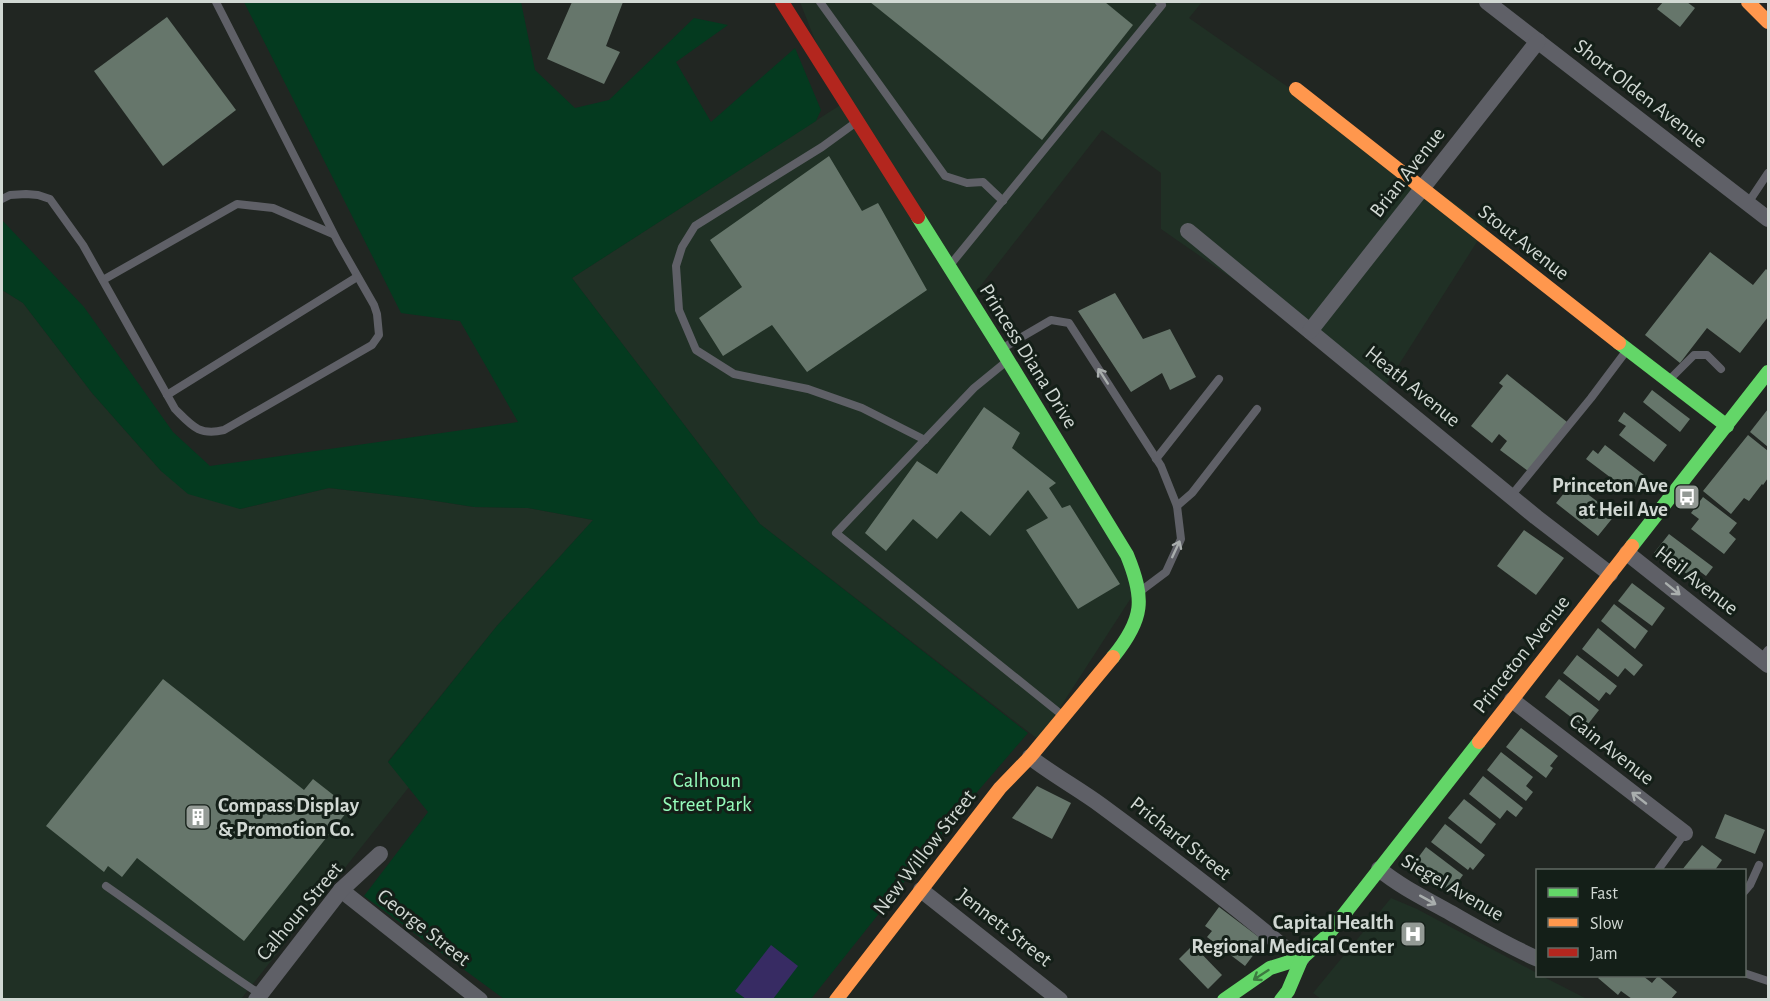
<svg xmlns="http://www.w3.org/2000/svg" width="1770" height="1001" font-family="'Alegreya Sans',sans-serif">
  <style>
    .built { fill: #203025 }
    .green { fill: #043a1f }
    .water { fill: #372b63 }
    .building { fill: #66766b }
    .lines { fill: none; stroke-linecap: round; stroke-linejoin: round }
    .lane { stroke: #5f6067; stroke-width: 8 }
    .street { stroke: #5f6067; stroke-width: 16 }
    .fast { stroke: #63d668; stroke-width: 14 }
    .slow { stroke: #ff974d; stroke-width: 14 }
    .jam { stroke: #b3261e; stroke-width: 14 }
    .oneway { stroke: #a9aead }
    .oneway2 { stroke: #3c7a40 }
    .labels { text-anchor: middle; stroke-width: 6; stroke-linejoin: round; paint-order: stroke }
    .street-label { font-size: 21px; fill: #d1d8d3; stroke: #141f18 }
    .poi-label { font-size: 21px; font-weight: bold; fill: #d1d8d3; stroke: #141f18; text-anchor: end }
    .park-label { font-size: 21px; fill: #96fcbb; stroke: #141f18 }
  </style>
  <rect width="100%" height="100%" fill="#212622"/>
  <!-- built -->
  <g class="built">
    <polygon points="800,2 1202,2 1189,18 1487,226 1386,385 1161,229 1161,173 1102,130 975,293 1142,581 1039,740 760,524 572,278 848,100 824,63"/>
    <polygon points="2,290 23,303 92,393 161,471 240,509 329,488 423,499 473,507 528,508 593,520 496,627 388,761 409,787 241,999 2,999"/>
    <polygon points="1391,898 1417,909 1537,973 1538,976 1542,976 1587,999 1321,999 1313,993"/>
  </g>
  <!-- green -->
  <polygon class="green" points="244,2 521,2 535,70 575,108 609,100 694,18 728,25 676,62 711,122 795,48 821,110 816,121 572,278 760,524 1028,733 959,813 811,999 504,999 364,896 428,812 388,762 496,627 593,520 528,508 474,507 423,499 329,488 240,509 188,494 161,471 92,393 23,303 2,290 2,220 84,307 173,432 210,466 518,422 460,321 401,313"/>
  <!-- water -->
  <polygon class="water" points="771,945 798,966 773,999 746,999 735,991"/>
  <!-- building -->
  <g class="building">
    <polygon points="572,2 623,2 606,46 620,52 604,84 547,59"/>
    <polygon points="870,2 1105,2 1133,25 1042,140"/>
    <polygon points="1663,2 1687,2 1695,8 1680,27 1657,9"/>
    <polygon points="167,17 236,110 163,166 94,71"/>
    <polygon points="829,156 862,211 878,203 927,290 807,372 772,325 723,356 699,318 742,287 710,240"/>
    <polygon points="1710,252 1753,285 1766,269 1768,271 1768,317 1740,353 1707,328 1680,363 1645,335"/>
    <polygon points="1115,293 1143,339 1170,329 1196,377 1170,390 1162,373 1131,392 1078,311"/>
    <polygon points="1507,374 1567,422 1528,471 1500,450 1507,441 1499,434 1492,443 1471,426 1503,386 1499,383"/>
    <polygon points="1652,390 1690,419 1680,432 1643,402"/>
    <polygon points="984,407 1020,433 1012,448 1056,483 1049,488 1062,508 1070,505 1120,584 1078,609 1026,530 1048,518 1028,490 990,536 961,511 937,539 913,519 886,551 865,533 917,461 937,474"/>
    <polygon points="1768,409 1768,447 1750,432"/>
    <polygon points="1624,412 1667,445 1654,462 1619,435 1626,426 1618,421"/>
    <polygon points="1748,435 1768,451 1768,478 1763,485 1762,484 1749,501 1744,498 1731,514 1703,491"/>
    <polygon points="1605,445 1644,475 1631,493 1586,459 1593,450 1598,454"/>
    <polygon points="1577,486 1615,515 1598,536 1556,503 1565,492 1569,495"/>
    <polygon points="1703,497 1737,523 1729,533 1736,539 1724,554 1691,529 1699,519 1691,513"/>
    <polygon points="1524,530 1564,558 1536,595 1497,566"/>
    <polygon points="1669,534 1713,567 1706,576 1698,570 1691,577 1679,568 1677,570 1654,553"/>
    <polygon points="1632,583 1665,608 1652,626 1618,601"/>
    <polygon points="1614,604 1648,631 1635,649 1601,621"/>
    <polygon points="1598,628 1643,665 1634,676 1625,668 1618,677 1582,649"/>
    <polygon points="1577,655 1617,686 1610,695 1606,692 1599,701 1563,673"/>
    <polygon points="163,679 304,790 313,779 350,808 244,941 137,858 122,877 108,866 104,872 46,826"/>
    <polygon points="1559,679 1599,710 1585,728 1545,697"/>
    <polygon points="1521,728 1558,756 1550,766 1553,768 1546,778 1506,747"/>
    <polygon points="1501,752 1533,777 1526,786 1533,792 1526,801 1487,770"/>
    <polygon points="1483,776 1523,808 1516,817 1507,810 1500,819 1469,794"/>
    <polygon points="1037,786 1071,803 1052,839 1012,818"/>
    <polygon points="1464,799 1496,824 1481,844 1448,818"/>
    <polygon points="1725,814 1765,830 1755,854 1715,838"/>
    <polygon points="1445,824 1485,855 1473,870 1470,867 1468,870 1431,842"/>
    <polygon points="1702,845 1722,860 1715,870 1682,870"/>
    <polygon points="1426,847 1463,875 1449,894 1412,866"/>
    <polygon points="1219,907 1264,941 1245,966 1207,937 1212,931 1205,926"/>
    <polygon points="1193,945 1222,975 1208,989 1179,959"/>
    <polygon points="1600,976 1643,976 1652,983 1658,976 1677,992 1671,999 1644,999 1642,998 1640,999 1632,999 1621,991 1618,995 1598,978"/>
  </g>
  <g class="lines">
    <!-- lane -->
    <g class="lane">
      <polyline points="820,2 945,176 967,183 983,182 1003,201"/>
      <polyline points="855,123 822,147 695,226 682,247 676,266 679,310 696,350 734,374 808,389 862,408 925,440"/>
      <path d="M2,199L10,195L26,194L38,195L50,199L83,245L175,409C192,426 199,436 224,430L372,345L379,335L377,314L374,305L338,242L216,2"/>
      <polyline points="1748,203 1768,173"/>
      <polyline points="951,264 1162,5 1159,2"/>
      <polyline points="103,280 237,204 273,208 333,234"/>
      <polyline points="1003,348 1051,320 1069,323 1161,466 1177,506 1181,539 1166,572 1142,590"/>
      <polyline points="1007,361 974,388 836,533 1062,715"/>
      <polyline points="1669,380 1694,355 1707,355 1721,369"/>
      <polyline points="167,395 357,277"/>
      <polyline points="1156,459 1219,379"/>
      <polyline points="1511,496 1591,398 1627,350"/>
      <polyline points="1177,506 1192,493 1257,409"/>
      <polyline points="1761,659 1768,650"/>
      <polyline points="1658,870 1685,833"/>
      <path d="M106,886C158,922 207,960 260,994"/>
      <polyline points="1744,892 1750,885 1759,865"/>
      <polyline points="1744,973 1768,981"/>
    </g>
    <!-- street -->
    <g class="street">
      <polyline points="1487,2 1768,219"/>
      <polyline points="1188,231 1536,517 1610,574"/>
      <polyline points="1310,331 1538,41"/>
      <polyline points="1627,553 1768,665"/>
      <polyline points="1512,700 1685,833"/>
      <path d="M1030,757C1053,775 1079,789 1102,806C1163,851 1223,897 1281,945L1302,958"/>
      <path d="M1379,869C1401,887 1426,899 1451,913C1479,929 1508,946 1538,959"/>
      <polyline points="341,890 480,1000"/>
      <polyline points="921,890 1060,1000"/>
      <polyline points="256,1000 341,890 380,854"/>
    </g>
    <!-- fast -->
    <g class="fast">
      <path d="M918,217L1001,349L1127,555C1145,599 1144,619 1113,657"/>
      <polyline points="1619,343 1727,426"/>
      <polyline points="1632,546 1768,372"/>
      <polyline points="1224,1000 1270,968 1302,958 1327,936 1479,742"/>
      <polyline points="1281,1000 1288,991 1302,958"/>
    </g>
    <!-- slow -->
    <g class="slow">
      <polyline points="1748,2 1768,22"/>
      <polyline points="1296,89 1619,343"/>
      <polyline points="1479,742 1632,546"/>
      <polyline points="836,1000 1000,788 1030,757 1113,657"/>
    </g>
    <!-- jam -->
    <polyline class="jam" points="782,2 918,217"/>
  </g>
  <!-- one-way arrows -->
  <defs><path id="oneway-shaft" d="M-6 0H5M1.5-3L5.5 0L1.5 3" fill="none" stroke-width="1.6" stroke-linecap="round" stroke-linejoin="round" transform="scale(1.5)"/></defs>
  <g class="oneway">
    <use href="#oneway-shaft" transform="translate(1103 376) rotate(-123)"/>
    <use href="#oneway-shaft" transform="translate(1176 549) rotate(-65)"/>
    <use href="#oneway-shaft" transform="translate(1673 589) rotate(39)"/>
    <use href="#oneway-shaft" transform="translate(1639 798) rotate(-142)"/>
    <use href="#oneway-shaft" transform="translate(1428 900) rotate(29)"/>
  </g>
  <use class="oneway2" href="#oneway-shaft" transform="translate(1261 975) rotate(147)"/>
  <!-- icons -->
  <defs>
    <g id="bus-square" transform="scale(1.35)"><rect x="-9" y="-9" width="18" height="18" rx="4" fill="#939a95" stroke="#141f18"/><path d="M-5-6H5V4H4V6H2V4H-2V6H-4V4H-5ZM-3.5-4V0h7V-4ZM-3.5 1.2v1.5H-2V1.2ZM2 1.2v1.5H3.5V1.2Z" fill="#fff"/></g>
    <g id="building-square" transform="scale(1.35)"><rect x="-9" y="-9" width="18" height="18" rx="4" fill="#939a95" stroke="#141f18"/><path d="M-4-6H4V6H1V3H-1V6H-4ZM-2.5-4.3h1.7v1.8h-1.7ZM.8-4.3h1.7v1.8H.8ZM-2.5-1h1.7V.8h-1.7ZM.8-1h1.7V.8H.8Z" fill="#fff"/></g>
    <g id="hospital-square" transform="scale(1.35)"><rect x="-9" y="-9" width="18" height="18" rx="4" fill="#939a95" stroke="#141f18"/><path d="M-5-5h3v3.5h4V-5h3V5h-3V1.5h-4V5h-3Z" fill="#fff"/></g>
  </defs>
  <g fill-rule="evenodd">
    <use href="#bus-square" x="1687" y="497"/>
    <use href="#building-square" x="198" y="817"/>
    <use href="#hospital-square" x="1413" y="934"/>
  </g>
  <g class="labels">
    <!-- street labels -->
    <g class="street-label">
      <text transform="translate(1641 93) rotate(38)" y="7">Short Olden Avenue</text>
      <text transform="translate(1407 172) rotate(-52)" y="7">Brian Avenue</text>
      <text transform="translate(1524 242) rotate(38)" y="7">Stout Avenue</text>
      <text transform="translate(1029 356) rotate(58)" y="7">Princess Diana Drive</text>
      <text transform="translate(1413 386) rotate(39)" y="7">Heath Avenue</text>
      <text transform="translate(1697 580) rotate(38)" y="7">Heil Avenue</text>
      <text transform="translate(1521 654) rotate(-52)" y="7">Princeton Avenue</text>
      <text transform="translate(1612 749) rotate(38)" y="7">Cain Avenue</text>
      <text transform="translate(1181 838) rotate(38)" y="7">Prichard Street</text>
      <text transform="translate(924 852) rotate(-52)" y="7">New Willow Street</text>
      <text transform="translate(1453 887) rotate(30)" y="7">Siegel Avenue</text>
      <text transform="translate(299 911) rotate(-50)" y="7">Calhoun Street</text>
      <text transform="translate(424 927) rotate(38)" y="7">George Street</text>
      <text transform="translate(1005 927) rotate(38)" y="7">Jennett Street</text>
    </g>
    <!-- poi labels -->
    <g class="poi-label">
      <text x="1668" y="492">Princeton Ave<tspan x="1668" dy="24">at Heil Ave</tspan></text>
      <text x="218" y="812" text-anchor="start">Compass Display<tspan x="218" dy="24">&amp; Promotion Co.</tspan></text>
      <text x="1394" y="929">Capital Health<tspan x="1394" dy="24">Regional Medical Center</tspan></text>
    </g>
    <!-- park labels -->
    <g class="park-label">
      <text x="707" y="787">Calhoun<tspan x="707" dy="24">Street Park</tspan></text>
    </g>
  </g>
  <!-- border -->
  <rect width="1770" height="1001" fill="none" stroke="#d1d8d3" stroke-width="6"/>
  <!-- legend -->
  <rect x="1536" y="869" width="210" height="108" fill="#141f18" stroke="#606963" stroke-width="1.5"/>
  <rect x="1548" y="888" width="30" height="9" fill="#63d668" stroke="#606963" stroke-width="1.5"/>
  <text x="1590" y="899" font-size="18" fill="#d1d8d3">Fast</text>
  <rect x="1548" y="918" width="30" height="9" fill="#ff974d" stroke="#606963" stroke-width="1.5"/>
  <text x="1590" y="929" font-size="18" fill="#d1d8d3">Slow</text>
  <rect x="1548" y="948" width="30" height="9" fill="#b3261e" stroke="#606963" stroke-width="1.5"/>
  <text x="1590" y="959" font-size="18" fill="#d1d8d3">Jam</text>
</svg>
